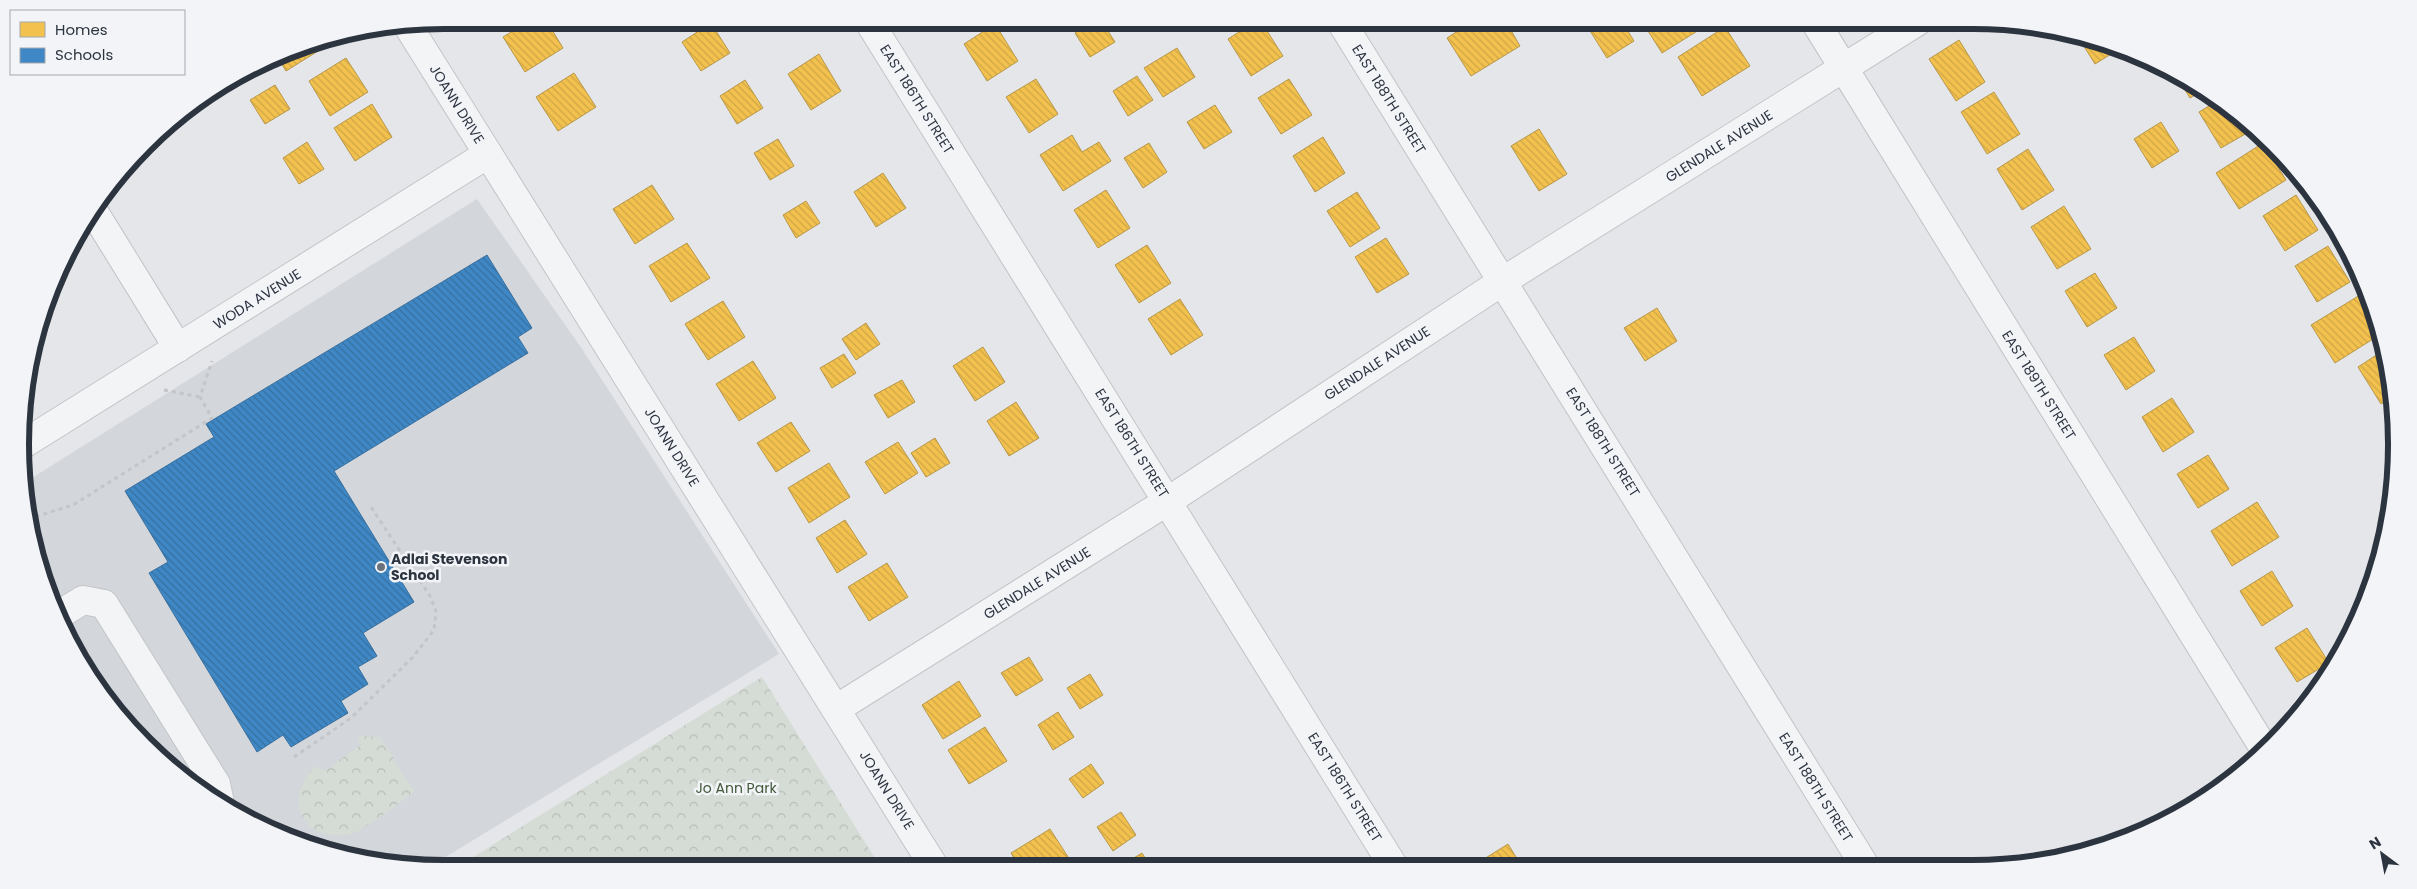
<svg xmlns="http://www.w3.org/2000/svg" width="2417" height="889" font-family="Poppins,sans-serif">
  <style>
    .built { fill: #d3d6db }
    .forest { fill: url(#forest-crowns) }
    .homes { fill: url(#homes-back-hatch); stroke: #b7974a }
    .schools { fill: url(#schools-back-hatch); stroke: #396f9d }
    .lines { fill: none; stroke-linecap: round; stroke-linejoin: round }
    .minor-casing { stroke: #c2c4c7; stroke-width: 30 }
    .path { stroke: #c5c5c8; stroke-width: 3; stroke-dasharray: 4 4; stroke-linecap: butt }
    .minor { stroke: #f3f4f5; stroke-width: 28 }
    .poi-dot { fill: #6c727b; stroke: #f2f4f7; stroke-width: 2 }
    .labels { text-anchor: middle; stroke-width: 5; stroke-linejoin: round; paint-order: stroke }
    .street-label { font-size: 14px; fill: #2c3440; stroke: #f2f4f7 }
    .poi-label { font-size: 14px; font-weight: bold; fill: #2c3440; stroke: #f2f4f7; text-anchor: start }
    .park-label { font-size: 14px; fill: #425a3b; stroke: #f2f4f7 }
    .rim { fill: none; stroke: #2c3440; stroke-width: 6 }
  </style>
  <defs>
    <pattern id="forest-crowns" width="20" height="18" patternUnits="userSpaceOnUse" patternTransform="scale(1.25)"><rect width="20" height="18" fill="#d5dcd5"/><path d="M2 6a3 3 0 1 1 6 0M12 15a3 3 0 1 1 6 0" fill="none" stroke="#b7bdb8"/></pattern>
    <pattern id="homes-back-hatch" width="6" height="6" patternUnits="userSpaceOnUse" patternTransform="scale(1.25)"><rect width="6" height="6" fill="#f2c14e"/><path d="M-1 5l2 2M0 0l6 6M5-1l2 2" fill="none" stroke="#d0a645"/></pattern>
    <pattern id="schools-back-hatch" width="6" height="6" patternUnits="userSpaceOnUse" patternTransform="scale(1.25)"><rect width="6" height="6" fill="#3f88c5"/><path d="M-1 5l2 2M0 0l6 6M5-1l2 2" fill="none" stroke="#3570a1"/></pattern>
  </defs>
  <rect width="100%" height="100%" fill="#e4e6e9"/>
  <!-- built -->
  <polygon class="built" points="477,199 582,349 779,654 429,867 334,854 257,825 186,781 91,680 52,607 28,528 27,481"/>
  <!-- forest -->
  <g class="forest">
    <polygon points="762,677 881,868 454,869"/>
    <path d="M358,736L380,737L415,792C403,800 361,832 351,834C316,842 286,816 304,781C306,776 311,770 315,766L325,771L360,745Z"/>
  </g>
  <!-- homes -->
  <g class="homes">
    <polygon points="531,20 546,20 563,48 525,72 503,37"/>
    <polygon points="1095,20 1101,20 1115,42 1090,57 1075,33"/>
    <polygon points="1146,20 1165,20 1151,29"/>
    <polygon points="1198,20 1215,20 1203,28"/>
    <polygon points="1258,20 1260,20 1283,56 1251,76 1228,39"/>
    <polygon points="1475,20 1505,20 1520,46 1471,76 1447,38"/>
    <polygon points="1597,20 1621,20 1634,41 1607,58 1587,26"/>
    <polygon points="1641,20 1715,20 1662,53"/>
    <polygon points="711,23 730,53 701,71 682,42"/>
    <polygon points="995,24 1018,61 987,81 964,44"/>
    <polygon points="1725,27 1750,66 1702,96 1678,57"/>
    <polygon points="2087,36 2112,46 2116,51 2095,64 2080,40"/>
    <polygon points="339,38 286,71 277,56 308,43"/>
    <polygon points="1959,40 1985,82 1956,101 1929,59"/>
    <polygon points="1177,48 1195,77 1163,97 1144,68"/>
    <polygon points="819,54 841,91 811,110 788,74"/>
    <polygon points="346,58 368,92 330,116 309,81"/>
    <polygon points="2174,72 2203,90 2190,98"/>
    <polygon points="574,73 596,107 558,131 536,97"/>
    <polygon points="1137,76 1153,100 1128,116 1113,91"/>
    <polygon points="1036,79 1058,114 1029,133 1006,97"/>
    <polygon points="1289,79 1312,115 1281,134 1258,98"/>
    <polygon points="745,80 763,108 737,124 720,96"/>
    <polygon points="275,85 290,109 265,124 250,100"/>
    <polygon points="1994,92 2020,134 1987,154 1961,112"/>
    <polygon points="2219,100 2231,108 2254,129 2221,148 2199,112"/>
    <polygon points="372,104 392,137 355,161 334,128"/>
    <polygon points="1215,105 1232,132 1204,149 1187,122"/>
    <polygon points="2161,122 2179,151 2152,168 2134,139"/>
    <polygon points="1539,129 1567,174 1539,191 1511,146"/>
    <polygon points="1072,135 1082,152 1099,142 1111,161 1063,191 1040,155"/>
    <polygon points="1323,137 1345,173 1315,192 1293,156"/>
    <polygon points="778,139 794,166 770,180 754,153"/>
    <polygon points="307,142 324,169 299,184 283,158"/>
    <polygon points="1149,143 1167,172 1143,188 1124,158"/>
    <polygon points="2263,143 2286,180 2239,209 2216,173"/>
    <polygon points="2028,149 2054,190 2022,210 1997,169"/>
    <polygon points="883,173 906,208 876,227 854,192"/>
    <polygon points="652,185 674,219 635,244 613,209"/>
    <polygon points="1106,190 1130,228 1098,248 1074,210"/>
    <polygon points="1357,192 1380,228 1350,247 1327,211"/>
    <polygon points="2296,195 2318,230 2285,251 2263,216"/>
    <polygon points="806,201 820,223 796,238 783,215"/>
    <polygon points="2064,206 2091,249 2057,269 2031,227"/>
    <polygon points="1386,238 1409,274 1377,293 1355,257"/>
    <polygon points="687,243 710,278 671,302 649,266"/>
    <polygon points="1147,245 1171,283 1139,303 1115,265"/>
    <polygon points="2328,246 2350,282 2317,302 2295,266"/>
    <polygon points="2095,273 2117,308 2087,327 2065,291"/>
    <polygon points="2360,295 2378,323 2381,334 2335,363 2311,325"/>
    <polygon points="1180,299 1203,335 1171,355 1148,319"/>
    <polygon points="723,301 745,337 708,360 685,324"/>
    <polygon points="1657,308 1677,341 1645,361 1624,328"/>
    <polygon points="866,323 880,344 856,360 842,339"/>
    <polygon points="2134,337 2155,371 2126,390 2104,355"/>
    <polygon points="983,347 1005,382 975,401 953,366"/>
    <polygon points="2384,350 2394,396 2381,404 2358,367"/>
    <polygon points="844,354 856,373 832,388 820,368"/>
    <polygon points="753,361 776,398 739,421 716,384"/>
    <polygon points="902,380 915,402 888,418 874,395"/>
    <polygon points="2172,398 2194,432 2163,452 2142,417"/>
    <polygon points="1016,402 1039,438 1009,456 987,421"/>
    <polygon points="791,422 810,451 776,472 757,443"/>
    <polygon points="935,438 950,463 926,477 911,453"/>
    <polygon points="898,442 918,473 885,494 865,462"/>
    <polygon points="2208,455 2229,489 2198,508 2177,474"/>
    <polygon points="829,463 850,497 809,523 788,488"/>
    <polygon points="2257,502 2279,537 2232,566 2211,531"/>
    <polygon points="845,520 867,554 837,573 816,538"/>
    <polygon points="887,563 908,597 869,621 848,587"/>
    <polygon points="2272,571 2293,606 2262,626 2240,591"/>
    <polygon points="2307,628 2329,663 2297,682 2275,648"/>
    <polygon points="1029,657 1043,680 1016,696 1001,673"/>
    <polygon points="1090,674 1103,695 1080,709 1067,688"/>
    <polygon points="959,681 981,716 943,739 922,705"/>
    <polygon points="1058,712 1074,737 1053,750 1038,725"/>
    <polygon points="985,727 1007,761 969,784 948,750"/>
    <polygon points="1091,764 1104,783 1083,798 1069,779"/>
    <polygon points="1121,812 1136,835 1113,851 1097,827"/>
    <polygon points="1050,829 1072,863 1065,868 1020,868 1011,853"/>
    <polygon points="1508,844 1522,867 1478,867 1476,864"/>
    <polygon points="1142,853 1151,867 1119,867"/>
  </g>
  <!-- schools -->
  <polygon class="schools" points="487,255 532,328 518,337 528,353 334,471 414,602 363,633 377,656 358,667 368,684 341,701 348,713 291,747 283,735 257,752 149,573 168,562 125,491 214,437 206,424"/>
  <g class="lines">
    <!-- minor casing -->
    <g class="minor-casing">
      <g id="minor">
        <polyline points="868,20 1394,867"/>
        <polyline points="1340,20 1865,866"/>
        <polyline points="1814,20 2265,750"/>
        <polyline points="408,26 935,868"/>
        <polyline points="94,212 178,348"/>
        <polyline points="25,443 488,154"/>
        <polyline points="57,616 83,600 104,604 216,784 220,803"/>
        <polyline points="836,709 1168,501 1503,281 1920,20"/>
      </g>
    </g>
    <!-- path -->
    <g class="path">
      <polyline points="164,390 200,397"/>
      <polyline points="28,519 73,505 212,418 200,397 212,361"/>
      <polyline points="294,757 351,718 413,657 434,630 436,611 430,596 369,504"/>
    </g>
    <!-- minor -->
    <use href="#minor" class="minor"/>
  </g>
  <!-- markers -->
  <circle class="poi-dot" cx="381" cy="567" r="5"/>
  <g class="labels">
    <!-- street labels -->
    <g class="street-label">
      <text transform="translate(917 99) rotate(58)" y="5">EAST 186TH STREET</text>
      <text transform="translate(1389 99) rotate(58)" y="5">EAST 188TH STREET</text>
      <text transform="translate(457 104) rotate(58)" y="5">JOANN DRIVE</text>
      <text transform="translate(1719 146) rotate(-32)" y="5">GLENDALE AVENUE</text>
      <text transform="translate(257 299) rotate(-32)" y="5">WODA AVENUE</text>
      <text transform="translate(1377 363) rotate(-33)" y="5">GLENDALE AVENUE</text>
      <text transform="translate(2039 385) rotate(58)" y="5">EAST 189TH STREET</text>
      <text transform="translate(1603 442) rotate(58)" y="5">EAST 188TH STREET</text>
      <text transform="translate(1132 443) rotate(58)" y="5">EAST 186TH STREET</text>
      <text transform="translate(672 447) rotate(58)" y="5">JOANN DRIVE</text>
      <text transform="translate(1037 583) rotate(-32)" y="5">GLENDALE AVENUE</text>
      <text transform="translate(1345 787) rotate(58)" y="5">EAST 186TH STREET</text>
      <text transform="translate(1816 787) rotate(58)" y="5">EAST 188TH STREET</text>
      <text transform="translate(887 790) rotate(58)" y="5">JOANN DRIVE</text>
    </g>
    <!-- poi labels -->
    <g class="poi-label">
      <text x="391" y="564">Adlai Stevenson<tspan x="391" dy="16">School</tspan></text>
    </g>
    <!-- park labels -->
    <g class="park-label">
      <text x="736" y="793">Jo Ann Park</text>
    </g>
  </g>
  <!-- crop -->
  <path d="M0 0H2417V889H0ZM444 29H1973A415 415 0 0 1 2388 444V445A415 415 0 0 1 1973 860H444A415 415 0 0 1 29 445V444A415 415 0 0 1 444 29Z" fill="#f2f4f7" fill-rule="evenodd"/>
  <path class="rim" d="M444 29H1973A415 415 0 0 1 2388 444V445A415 415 0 0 1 1973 860H444A415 415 0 0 1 29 445V444A415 415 0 0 1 444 29Z"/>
  <!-- legend -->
  <rect x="10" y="10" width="175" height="65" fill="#f2f4f7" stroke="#a3a7ae"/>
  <rect x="20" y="22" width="25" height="15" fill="#f2c14e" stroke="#a3a7ae"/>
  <text x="55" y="35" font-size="15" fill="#2c3440">Homes</text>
  <rect x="20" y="48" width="25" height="15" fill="#3f88c5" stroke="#a3a7ae"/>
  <text x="55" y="60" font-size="15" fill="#2c3440">Schools</text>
  <!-- north arrow -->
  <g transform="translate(2382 854) rotate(328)" stroke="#f2f4f7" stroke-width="4" paint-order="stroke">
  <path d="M0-4L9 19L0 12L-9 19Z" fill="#2c3440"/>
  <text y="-8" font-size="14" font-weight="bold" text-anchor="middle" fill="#2c3440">N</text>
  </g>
</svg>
